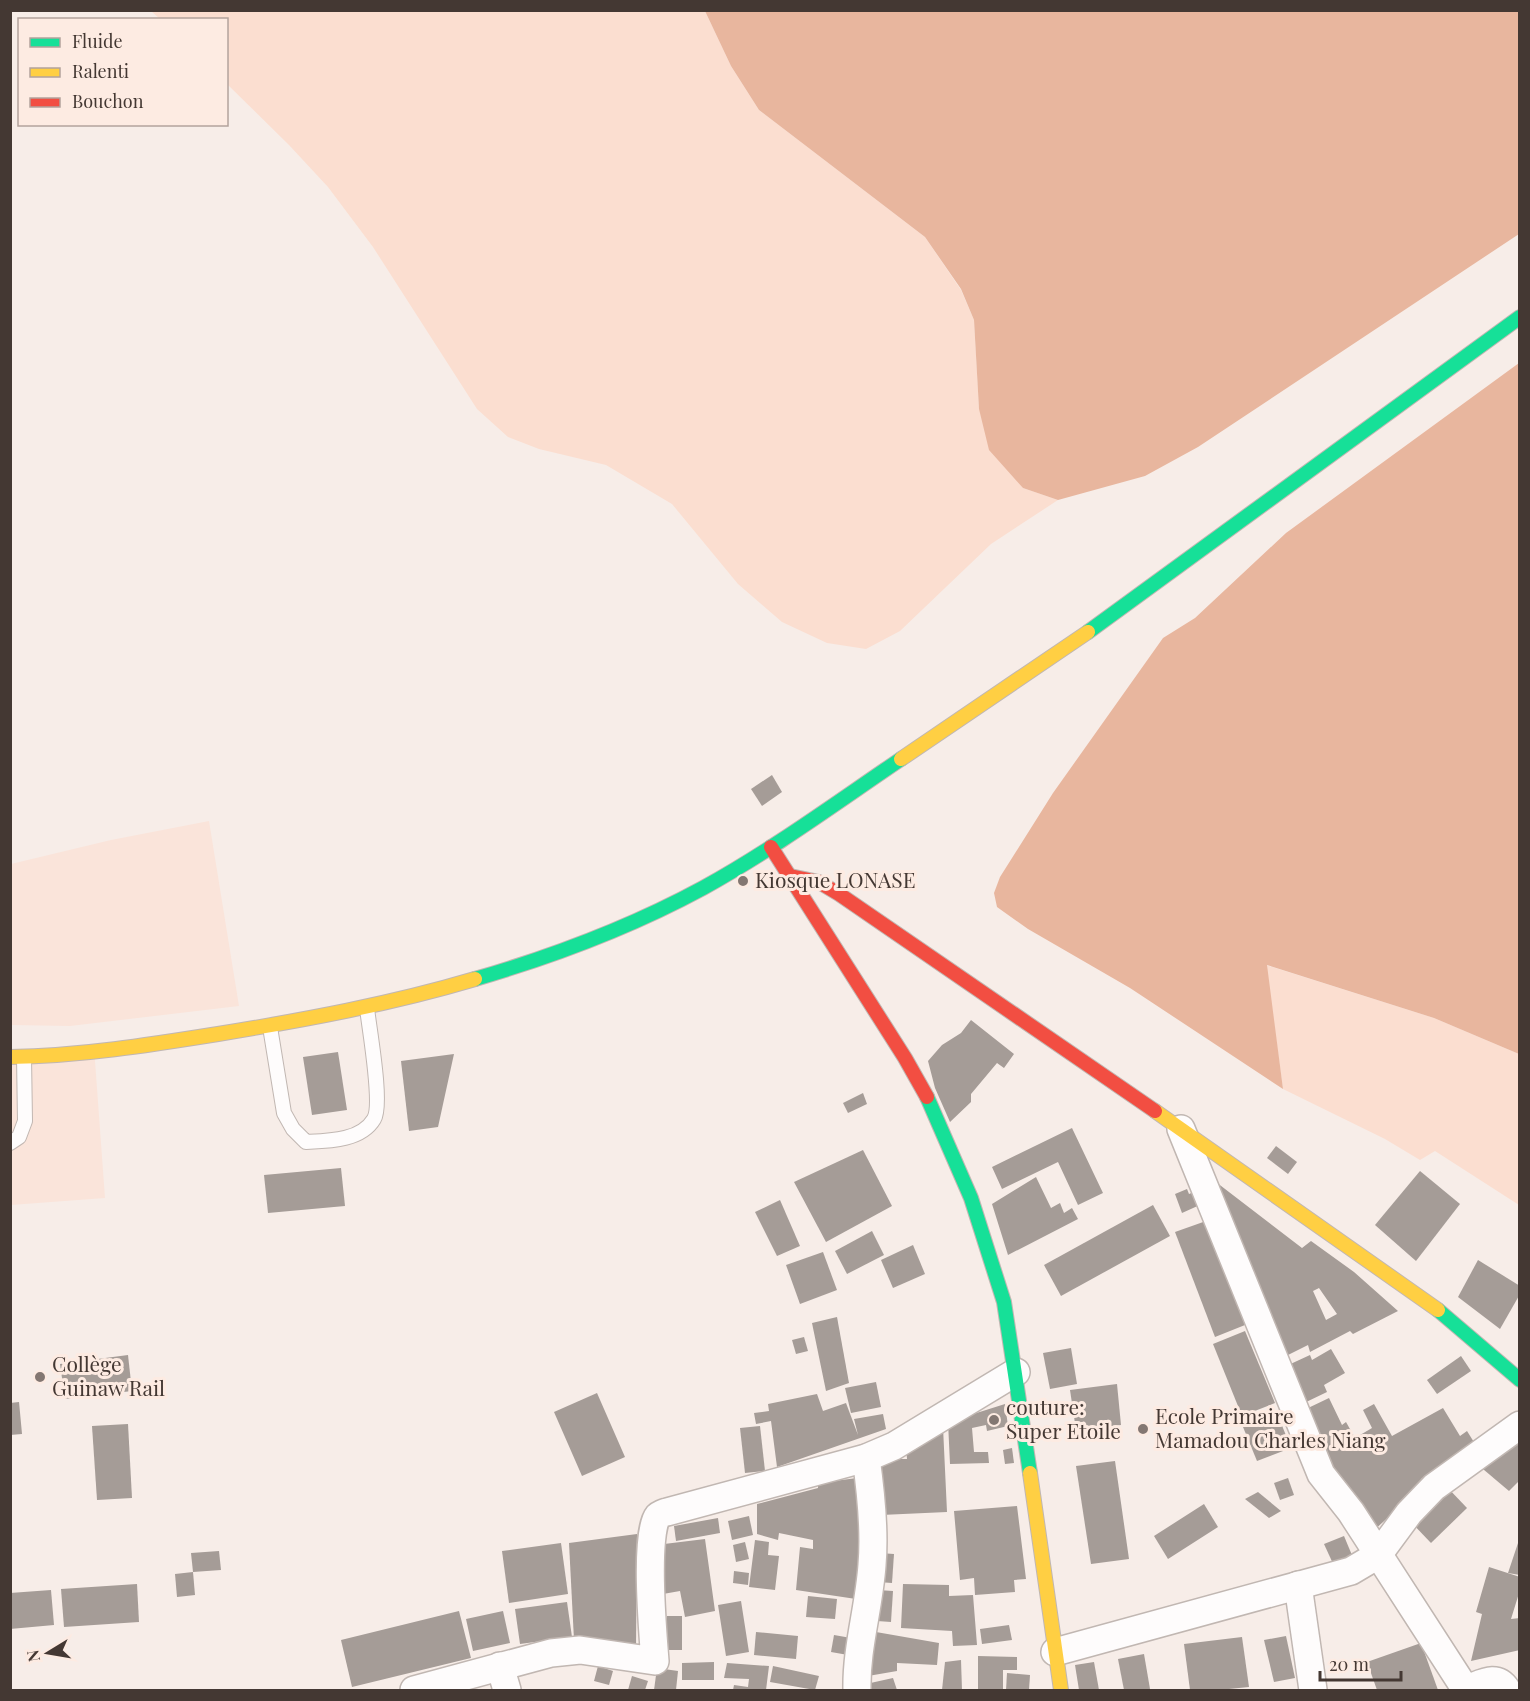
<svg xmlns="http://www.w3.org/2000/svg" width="1530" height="1701" font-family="'Playfair Display',serif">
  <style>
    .built { fill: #fae4da }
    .green { fill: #fbded0 }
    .water { fill: #e8b69e }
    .building { fill: #a59c97; fill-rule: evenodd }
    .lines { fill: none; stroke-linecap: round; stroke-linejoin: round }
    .lane-casing { stroke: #c1b7b2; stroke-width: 16 }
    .street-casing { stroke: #c1b7b2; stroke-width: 30 }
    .fast-casing { stroke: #c1b7b2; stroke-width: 16 }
    .slow-casing { stroke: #c1b7b2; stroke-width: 16 }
    .jam-casing { stroke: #c1b7b2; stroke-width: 16 }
    .lane { stroke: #fefcfc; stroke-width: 14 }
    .street { stroke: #fefcfc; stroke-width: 27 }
    .fast { stroke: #16e098; stroke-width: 14 }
    .slow { stroke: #ffcf43; stroke-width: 14 }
    .jam { stroke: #f24e42; stroke-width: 14 }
    .poi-dot { fill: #837772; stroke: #fdebe2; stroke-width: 2 }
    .labels { text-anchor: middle; stroke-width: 6; stroke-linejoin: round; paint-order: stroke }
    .poi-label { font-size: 21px; fill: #443833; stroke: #fdebe2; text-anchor: start }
  </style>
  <rect width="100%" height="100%" fill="#f7ede8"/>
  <!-- built -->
  <g class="built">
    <polygon points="209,821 239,1006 70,1026 11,1025 11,864 111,840"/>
    <polygon points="94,1047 105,1198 11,1205 11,1050"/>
  </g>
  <!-- green -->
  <g class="green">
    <polygon points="151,11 705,11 731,66 759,110 925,237 961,290 974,320 979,409 1023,488 1058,500 991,544 900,631 866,649 827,643 782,622 738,584 672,504 606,465 539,449 508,437 477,409 373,247 328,187 289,145 227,84 226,20 160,19"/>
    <polygon points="1266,965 1434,1018 1519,1054 1519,1205 1435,1151 1420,1160 1385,1139 1283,1089"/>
  </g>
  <!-- water -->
  <g class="water">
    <polygon points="705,11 1519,11 1519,234 1198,447 1145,476 1058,500 1023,488 989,450 979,409 974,320 961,289 925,237 759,110 731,66"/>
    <polygon points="1519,363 1519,1054 1434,1018 1267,965 1283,1089 1130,988 1028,929 997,907 994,893 1000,877 1053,793 1163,638 1195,618 1286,533"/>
  </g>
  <!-- building -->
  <g class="building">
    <polygon points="772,775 782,792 762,806 751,789"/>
    <polygon points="971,1020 1014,1054 1004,1068 997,1063 971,1094 971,1102 950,1122 935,1088 928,1061 942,1045 961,1033"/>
    <polygon points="338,1052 347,1110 312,1115 303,1057"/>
    <polygon points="454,1054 438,1127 409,1131 401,1061"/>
    <polygon points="863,1093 867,1104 848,1113 843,1103"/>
    <polygon points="1072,1128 1103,1193 1078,1205 1058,1162 1002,1189 992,1167"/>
    <polygon points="1276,1146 1297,1162 1288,1174 1267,1158"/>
    <polygon points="863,1150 892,1206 826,1242 794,1182"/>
    <polygon points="341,1168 345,1206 268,1213 264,1175"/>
    <polygon points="1420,1171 1460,1204 1416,1261 1375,1225"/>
    <polygon points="1036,1177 1051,1208 1060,1203 1064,1213 1072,1208 1078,1219 1008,1255 992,1204"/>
    <path d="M1212,1179L1302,1248L1311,1241L1354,1272L1398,1311L1353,1334L1350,1331L1310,1352L1308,1345L1286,1356ZM1319,1288L1337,1314L1326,1320L1313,1291Z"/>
    <polygon points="1187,1189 1189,1194 1196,1191 1202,1204 1182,1213 1175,1194"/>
    <polygon points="780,1200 800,1246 777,1256 755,1212"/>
    <polygon points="1153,1205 1170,1236 1061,1296 1044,1265"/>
    <polygon points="1206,1221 1245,1325 1215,1337 1175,1232"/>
    <polygon points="872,1231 884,1255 847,1274 835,1251"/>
    <polygon points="913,1245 925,1274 893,1288 881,1260"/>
    <polygon points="823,1252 837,1290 800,1304 786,1265"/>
    <polygon points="1478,1260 1520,1286 1520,1294 1500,1329 1458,1297"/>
    <polygon points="837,1317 849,1383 826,1391 812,1323"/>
    <polygon points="1245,1331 1275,1403 1242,1416 1213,1344"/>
    <polygon points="804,1337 808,1351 796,1354 792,1340"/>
    <polygon points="1071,1348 1077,1384 1050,1389 1043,1353"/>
    <polygon points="1331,1349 1345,1373 1324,1385 1327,1392 1302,1404 1284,1367 1310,1355 1312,1360"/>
    <polygon points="128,1355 132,1391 65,1399 60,1364"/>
    <polygon points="1461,1356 1471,1371 1437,1394 1427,1380"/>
    <polygon points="876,1382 881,1407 851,1413 845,1388"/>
    <polygon points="1117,1384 1121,1425 1076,1430 1070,1390"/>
    <polygon points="597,1393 625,1457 582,1476 554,1412"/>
    <polygon points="817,1394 823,1411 846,1403 858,1435 854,1419 883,1414 886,1429 777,1467 771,1421 756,1424 754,1413 769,1411 768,1404"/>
    <polygon points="1329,1398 1342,1425 1346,1422 1355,1438 1372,1428 1363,1410 1374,1404 1392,1436 1443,1408 1460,1436 1467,1431 1477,1447 1421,1479 1425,1484 1372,1532 1334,1481 1306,1409"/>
    <polygon points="19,1402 22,1434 10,1435 10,1403"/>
    <polygon points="1005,1404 1008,1426 987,1431 986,1425 972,1428 974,1452 988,1452 989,1463 950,1464 948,1422"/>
    <polygon points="1277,1413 1291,1448 1257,1461 1243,1427"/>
    <polygon points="128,1424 132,1498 97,1500 92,1426"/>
    <polygon points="760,1426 765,1471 745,1473 740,1428"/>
    <polygon points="943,1427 947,1512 881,1515 880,1465 890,1459 907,1459 906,1447"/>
    <polygon points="1520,1433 1520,1480 1509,1491 1477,1464"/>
    <polygon points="1012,1448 1014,1463 1005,1464 1003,1450"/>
    <polygon points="1115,1461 1129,1559 1091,1564 1076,1466"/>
    <polygon points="865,1477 856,1599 796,1590 800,1547 813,1549 813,1540 779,1533 778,1540 757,1534 757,1504 818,1488 818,1483"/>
    <polygon points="1288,1478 1294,1495 1280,1500 1274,1483"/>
    <polygon points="1446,1486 1467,1508 1431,1543 1410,1521"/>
    <polygon points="1258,1492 1281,1511 1269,1518 1245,1499"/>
    <polygon points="1204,1504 1218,1527 1168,1559 1154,1536"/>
    <polygon points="1017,1506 1026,1579 1014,1580 1015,1592 975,1595 974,1578 960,1580 954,1511"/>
    <polygon points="749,1516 753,1535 732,1540 728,1521"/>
    <polygon points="718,1518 720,1533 676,1541 674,1526"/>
    <polygon points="637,1534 636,1648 574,1640 569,1543"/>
    <polygon points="1344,1536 1354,1560 1335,1568 1324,1544"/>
    <polygon points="705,1539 715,1611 685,1617 680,1591 663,1594 656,1545"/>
    <polygon points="755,1540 769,1542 768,1555 779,1556 775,1590 749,1587"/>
    <polygon points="1519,1540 1520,1540 1520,1575 1508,1573"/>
    <polygon points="745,1542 749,1559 736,1562 733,1545"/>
    <polygon points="561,1543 568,1594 509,1603 502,1551"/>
    <polygon points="219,1551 221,1570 193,1572 191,1553"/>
    <polygon points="880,1553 894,1554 892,1583 878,1582"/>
    <polygon points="1489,1567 1520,1577 1520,1590 1511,1619 1520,1618 1520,1650 1471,1661 1482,1614 1476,1612"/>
    <polygon points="734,1571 749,1573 748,1585 733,1583"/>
    <polygon points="193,1572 195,1595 177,1597 175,1574"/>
    <polygon points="137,1584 139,1622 64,1627 61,1589"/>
    <polygon points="903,1584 949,1585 949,1596 973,1595 977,1645 953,1646 952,1631 901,1628"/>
    <polygon points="51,1590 54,1625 10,1629 10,1593"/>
    <polygon points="878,1590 893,1591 891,1622 877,1621"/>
    <polygon points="808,1596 837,1599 835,1619 806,1617"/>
    <polygon points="741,1601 749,1652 726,1656 718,1605"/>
    <polygon points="567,1602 572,1637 520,1644 515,1609"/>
    <polygon points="459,1611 471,1658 352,1687 341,1640"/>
    <polygon points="503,1611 510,1643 473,1651 466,1619"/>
    <polygon points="667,1616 682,1616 682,1650 666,1650"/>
    <polygon points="1009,1625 1012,1640 982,1644 980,1629"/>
    <polygon points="756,1632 798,1636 796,1659 754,1655"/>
    <polygon points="876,1632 939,1643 937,1665 897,1663 897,1671 868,1676 865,1647"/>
    <polygon points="834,1635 851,1638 848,1655 831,1652"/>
    <polygon points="1286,1636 1295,1678 1274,1682 1264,1640"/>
    <polygon points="1242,1637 1249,1687 1219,1690 1190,1690 1184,1644"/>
    <polygon points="1421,1643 1438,1690 1377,1690 1367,1662"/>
    <polygon points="1144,1654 1150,1689 1124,1690 1118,1659"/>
    <polygon points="978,1656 1017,1657 1017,1670 1003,1670 1003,1690 978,1690"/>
    <polygon points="961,1660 962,1690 942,1690 945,1662"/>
    <polygon points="714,1662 714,1680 682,1680 682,1663"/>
    <polygon points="1094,1662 1099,1690 1079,1690 1075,1665"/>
    <polygon points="727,1663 769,1666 766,1690 733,1690 734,1685 748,1687 749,1679 724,1678"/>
    <polygon points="598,1666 613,1671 609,1685 594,1681"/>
    <polygon points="773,1666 819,1676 815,1690 770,1682"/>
    <polygon points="657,1668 678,1671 676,1690 654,1690"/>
    <polygon points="1007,1673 1030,1675 1029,1690 1006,1690"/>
    <polygon points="632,1676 648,1681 645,1690 628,1690"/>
    <polygon points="893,1678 897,1690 867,1690 866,1684"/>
  </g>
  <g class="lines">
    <!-- lane casing -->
    <g class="lane-casing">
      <g id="lane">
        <path d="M270,1027L284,1113L293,1129L306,1142C328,1141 361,1141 374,1119C383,1104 369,1028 367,1008"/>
        <polyline points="10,1143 19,1137 25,1121 24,1057"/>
      </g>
    </g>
    <!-- street casing -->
    <g class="street-casing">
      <g id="street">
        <polyline points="1181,1129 1321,1474 1351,1512 1466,1690"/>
        <polyline points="1298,1585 1313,1690"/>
        <polyline points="1055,1652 1351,1571 1378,1555 1409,1513 1434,1487 1520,1425"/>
        <polyline points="500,1666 507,1690"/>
        <path d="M414,1690L551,1653L580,1650L655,1661C653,1636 644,1533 658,1516C659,1515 665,1512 667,1512L866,1458L894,1446L1016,1372"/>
        <path d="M857,1690C856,1648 869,1608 872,1565C875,1530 871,1493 866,1458"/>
        <path d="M1464,1690C1480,1685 1496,1672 1507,1690"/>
      </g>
    </g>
    <!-- fast casing -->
    <g class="fast-casing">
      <g id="fast">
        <polyline points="1088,632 1520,317"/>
        <path d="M475,979C554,956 631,927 703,888C772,850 836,803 901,759"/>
        <polyline points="927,1097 971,1198 1004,1302 1030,1473"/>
        <polyline points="1438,1310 1520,1380"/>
      </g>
    </g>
    <!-- slow casing -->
    <g class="slow-casing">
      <g id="slow">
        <polyline points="901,759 1088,632"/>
        <path d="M10,1057C80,1056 149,1045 218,1034C304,1020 391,1004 475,979"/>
        <polyline points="1155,1111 1438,1310"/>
        <polyline points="1030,1473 1061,1690"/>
      </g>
    </g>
    <!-- jam casing -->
    <g class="jam-casing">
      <g id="jam">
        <polyline points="771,847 905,1058 927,1097"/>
        <polyline points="790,876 819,882 839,894 1155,1111"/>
      </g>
    </g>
    <!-- lane -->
    <use href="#lane" class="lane"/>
    <!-- street -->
    <use href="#street" class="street"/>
    <!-- fast -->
    <use href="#fast" class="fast"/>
    <!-- slow -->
    <use href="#slow" class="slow"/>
    <!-- jam -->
    <use href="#jam" class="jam"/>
  </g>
  <!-- markers -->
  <g class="poi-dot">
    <circle cx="743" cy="881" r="6"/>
    <circle cx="40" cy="1377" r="6"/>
    <circle cx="994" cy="1420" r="6"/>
    <circle cx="1143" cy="1429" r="6"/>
  </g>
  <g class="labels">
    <!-- poi labels -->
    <g class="poi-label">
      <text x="755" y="888">Kiosque LONASE</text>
      <text x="52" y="1372">Collège<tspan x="52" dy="24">Guinaw Rail</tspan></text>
      <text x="1006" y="1415">couture:<tspan x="1006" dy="24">Super Etoile</tspan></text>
      <text x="1155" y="1424">Ecole Primaire<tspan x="1155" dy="24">Mamadou Charles Niang</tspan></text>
    </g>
  </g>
  <!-- border -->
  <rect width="1530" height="1701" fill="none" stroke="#443833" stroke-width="24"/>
  <!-- legend -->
  <rect x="18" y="18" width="210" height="108" fill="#fdebe2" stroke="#b3a39c" stroke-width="1.5"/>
  <rect x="30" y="38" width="30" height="9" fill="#16e098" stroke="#b3a39c" stroke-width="1.5"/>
  <text x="72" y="48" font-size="18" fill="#443833">Fluide</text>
  <rect x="30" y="68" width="30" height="9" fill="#ffcf43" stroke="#b3a39c" stroke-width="1.5"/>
  <text x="72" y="78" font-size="18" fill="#443833">Ralenti</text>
  <rect x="30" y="98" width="30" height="9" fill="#f24e42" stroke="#b3a39c" stroke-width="1.5"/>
  <text x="72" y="108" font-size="18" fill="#443833">Bouchon</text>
  <!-- north arrow -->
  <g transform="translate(48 1653) rotate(259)" stroke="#fdebe2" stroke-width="4.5" paint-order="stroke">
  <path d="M0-4.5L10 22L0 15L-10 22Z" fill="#443833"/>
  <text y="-9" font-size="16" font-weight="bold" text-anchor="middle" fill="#443833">N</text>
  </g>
  <!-- scale -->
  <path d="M1320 1671v9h81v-9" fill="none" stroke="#443833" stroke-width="3"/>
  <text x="1329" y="1671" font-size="18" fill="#443833" stroke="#fdebe2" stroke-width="4.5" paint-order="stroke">20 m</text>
</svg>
